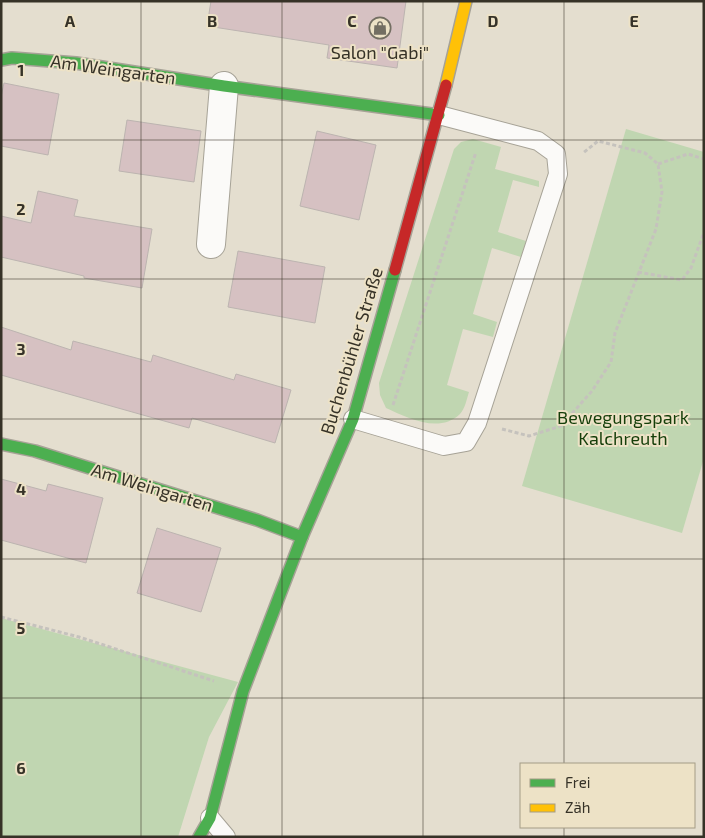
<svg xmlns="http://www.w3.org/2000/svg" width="705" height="838" font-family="'Exo 2',sans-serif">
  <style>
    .green { fill: #c0d6b1 }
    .building { fill: #d6c1c2; stroke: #bcb4b0 }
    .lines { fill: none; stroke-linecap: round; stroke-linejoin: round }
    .lane-casing { stroke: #a6a296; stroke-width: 20 }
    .street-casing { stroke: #a6a296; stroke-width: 30 }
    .fast-casing { stroke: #a6a296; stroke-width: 14 }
    .slow-casing { stroke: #a6a296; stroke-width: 14 }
    .jam-casing { stroke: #a6a296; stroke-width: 14 }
    .path { stroke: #c5c2bd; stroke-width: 3; stroke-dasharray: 4 2.5; stroke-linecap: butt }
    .lane { stroke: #fbfaf8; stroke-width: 18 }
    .street { stroke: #fbfaf8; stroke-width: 28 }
    .fast { stroke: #4caf50; stroke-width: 11 }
    .slow { stroke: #ffc107; stroke-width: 11 }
    .jam { stroke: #c62828; stroke-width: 11 }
    .grid { fill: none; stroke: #363227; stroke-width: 1; stroke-opacity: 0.55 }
    .labels { text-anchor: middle; stroke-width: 4; stroke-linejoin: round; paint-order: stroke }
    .poi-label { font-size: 18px; fill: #363227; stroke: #ede2c6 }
    .street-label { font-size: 18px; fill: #363227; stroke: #ede2c6 }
    .park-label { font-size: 18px; fill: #143e09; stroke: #ede2c6 }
    .grid-label { font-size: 16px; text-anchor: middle; font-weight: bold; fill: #363227; stroke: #ede2c6; stroke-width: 4; stroke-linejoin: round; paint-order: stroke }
  </style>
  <rect width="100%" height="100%" fill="#e4decf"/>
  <!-- green -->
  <g class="green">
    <polygon points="626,129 704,152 704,458 682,533 522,486"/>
    <path d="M473,139L501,147L495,169L539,181V187L513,180L498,232L526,241L521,257L492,248L473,314L497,322L493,337L463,329L447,385L469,392C467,398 465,409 460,414C439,434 408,418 386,408L380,395L379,383L454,149L461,142Z"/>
    <polygon points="1,618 238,682 209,737 178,837 1,837"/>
  </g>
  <!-- building -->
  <g class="building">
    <polygon points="211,1 406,1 397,68 327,58 329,45 207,26"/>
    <polygon points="4,83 59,94 48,155 1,146 1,97"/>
    <polygon points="127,120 201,131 194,182 119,171"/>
    <polygon points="317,131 376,145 359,220 300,206"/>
    <polygon points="38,191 78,200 74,216 152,229 142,288 84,278 84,276 1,257 1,216 31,223"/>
    <polygon points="238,251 325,267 315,323 228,307"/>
    <polygon points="1,327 71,350 73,341 151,362 153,355 234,380 236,374 291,390 275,443 192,418 189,428 1,375"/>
    <polygon points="1,479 46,491 48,484 103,498 86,563 1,540"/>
    <polygon points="157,528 221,548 201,612 137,593"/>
  </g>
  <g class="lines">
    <!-- lane casing -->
    <g class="lane-casing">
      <g id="lane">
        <polyline points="353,419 444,446 466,442 477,423 558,174 556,154 538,141 439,115"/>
        <polyline points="210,818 226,837"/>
      </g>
    </g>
    <!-- street casing -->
    <g class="street-casing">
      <polyline id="street" points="211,244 224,86"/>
    </g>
    <!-- fast casing -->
    <g class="fast-casing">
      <g id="fast">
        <polyline points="1,60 12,58 76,63 224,86 439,115"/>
        <polyline points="1,444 35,451 257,520 302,537"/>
        <polyline points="199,837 210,818 243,691 302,537 353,419 395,270"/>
      </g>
    </g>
    <!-- slow casing -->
    <g class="slow-casing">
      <polyline id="slow" points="446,85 466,1"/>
    </g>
    <!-- jam casing -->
    <g class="jam-casing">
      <polyline id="jam" points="395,270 446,85"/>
    </g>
    <!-- path -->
    <g class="path">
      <polyline points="658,164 688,154 704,159"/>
      <polyline points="638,272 682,280 691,268 704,232"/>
      <polyline points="393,405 476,152"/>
      <polyline points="502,429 529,436 561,426 592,391 611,362 615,333 656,229 662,192 658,164 645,153 598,141 583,153"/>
      <polyline points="1,617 79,637 214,681"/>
    </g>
    <!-- lane -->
    <use href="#lane" class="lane"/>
    <!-- street -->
    <use href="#street" class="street"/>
    <!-- fast -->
    <use href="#fast" class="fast"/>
    <!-- slow -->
    <use href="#slow" class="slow"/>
    <!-- jam -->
    <use href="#jam" class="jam"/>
  </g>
  <!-- grid -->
  <path class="grid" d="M141,1V837M282,1V837M423,1V837M564,1V764M1,140H704M1,279H704M1,419H704M1,559H704M1,698H704M564,827V837"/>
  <!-- icons -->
  <defs>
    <g id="shop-ring" transform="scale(1.125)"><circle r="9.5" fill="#ede2c6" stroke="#736e62" stroke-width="1.5"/><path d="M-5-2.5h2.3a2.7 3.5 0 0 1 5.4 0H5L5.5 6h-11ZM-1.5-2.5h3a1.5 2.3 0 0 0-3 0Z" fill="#736e62"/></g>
  </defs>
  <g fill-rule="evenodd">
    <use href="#shop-ring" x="380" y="28"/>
  </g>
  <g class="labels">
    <!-- poi labels -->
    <g class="poi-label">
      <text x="380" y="59">Salon "Gabi"</text>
    </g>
    <!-- street labels -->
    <g class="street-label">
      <text transform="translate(113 70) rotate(8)" y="6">Am Weingarten</text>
      <text transform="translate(352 351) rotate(-73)" y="6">Buchenbühler Straße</text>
      <text transform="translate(152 488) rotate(17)" y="6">Am Weingarten</text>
    </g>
    <!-- park labels -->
    <g class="park-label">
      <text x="623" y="424">Bewegungspark<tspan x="623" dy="21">Kalchreuth</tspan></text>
    </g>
  </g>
  <g class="grid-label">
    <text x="70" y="27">A</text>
    <text x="212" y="27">B</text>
    <text x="352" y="27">C</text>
    <text x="493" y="27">D</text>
    <text x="634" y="27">E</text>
    <text x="21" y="76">1</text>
    <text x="21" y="215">2</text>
    <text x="21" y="355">3</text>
    <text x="21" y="495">4</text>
    <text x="21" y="634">5</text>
    <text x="21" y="774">6</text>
  </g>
  <!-- border -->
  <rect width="705" height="838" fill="none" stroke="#363227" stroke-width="5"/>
  <!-- legend -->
  <rect x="520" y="763" width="175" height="65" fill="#ede2c6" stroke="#a49c86"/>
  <rect x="530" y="779" width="25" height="8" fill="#4caf50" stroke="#a49c86"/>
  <text x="565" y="788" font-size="15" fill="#363227">Frei</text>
  <rect x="530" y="804" width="25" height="8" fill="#ffc107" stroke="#a49c86"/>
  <text x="565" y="813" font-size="15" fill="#363227">Zäh</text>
</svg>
